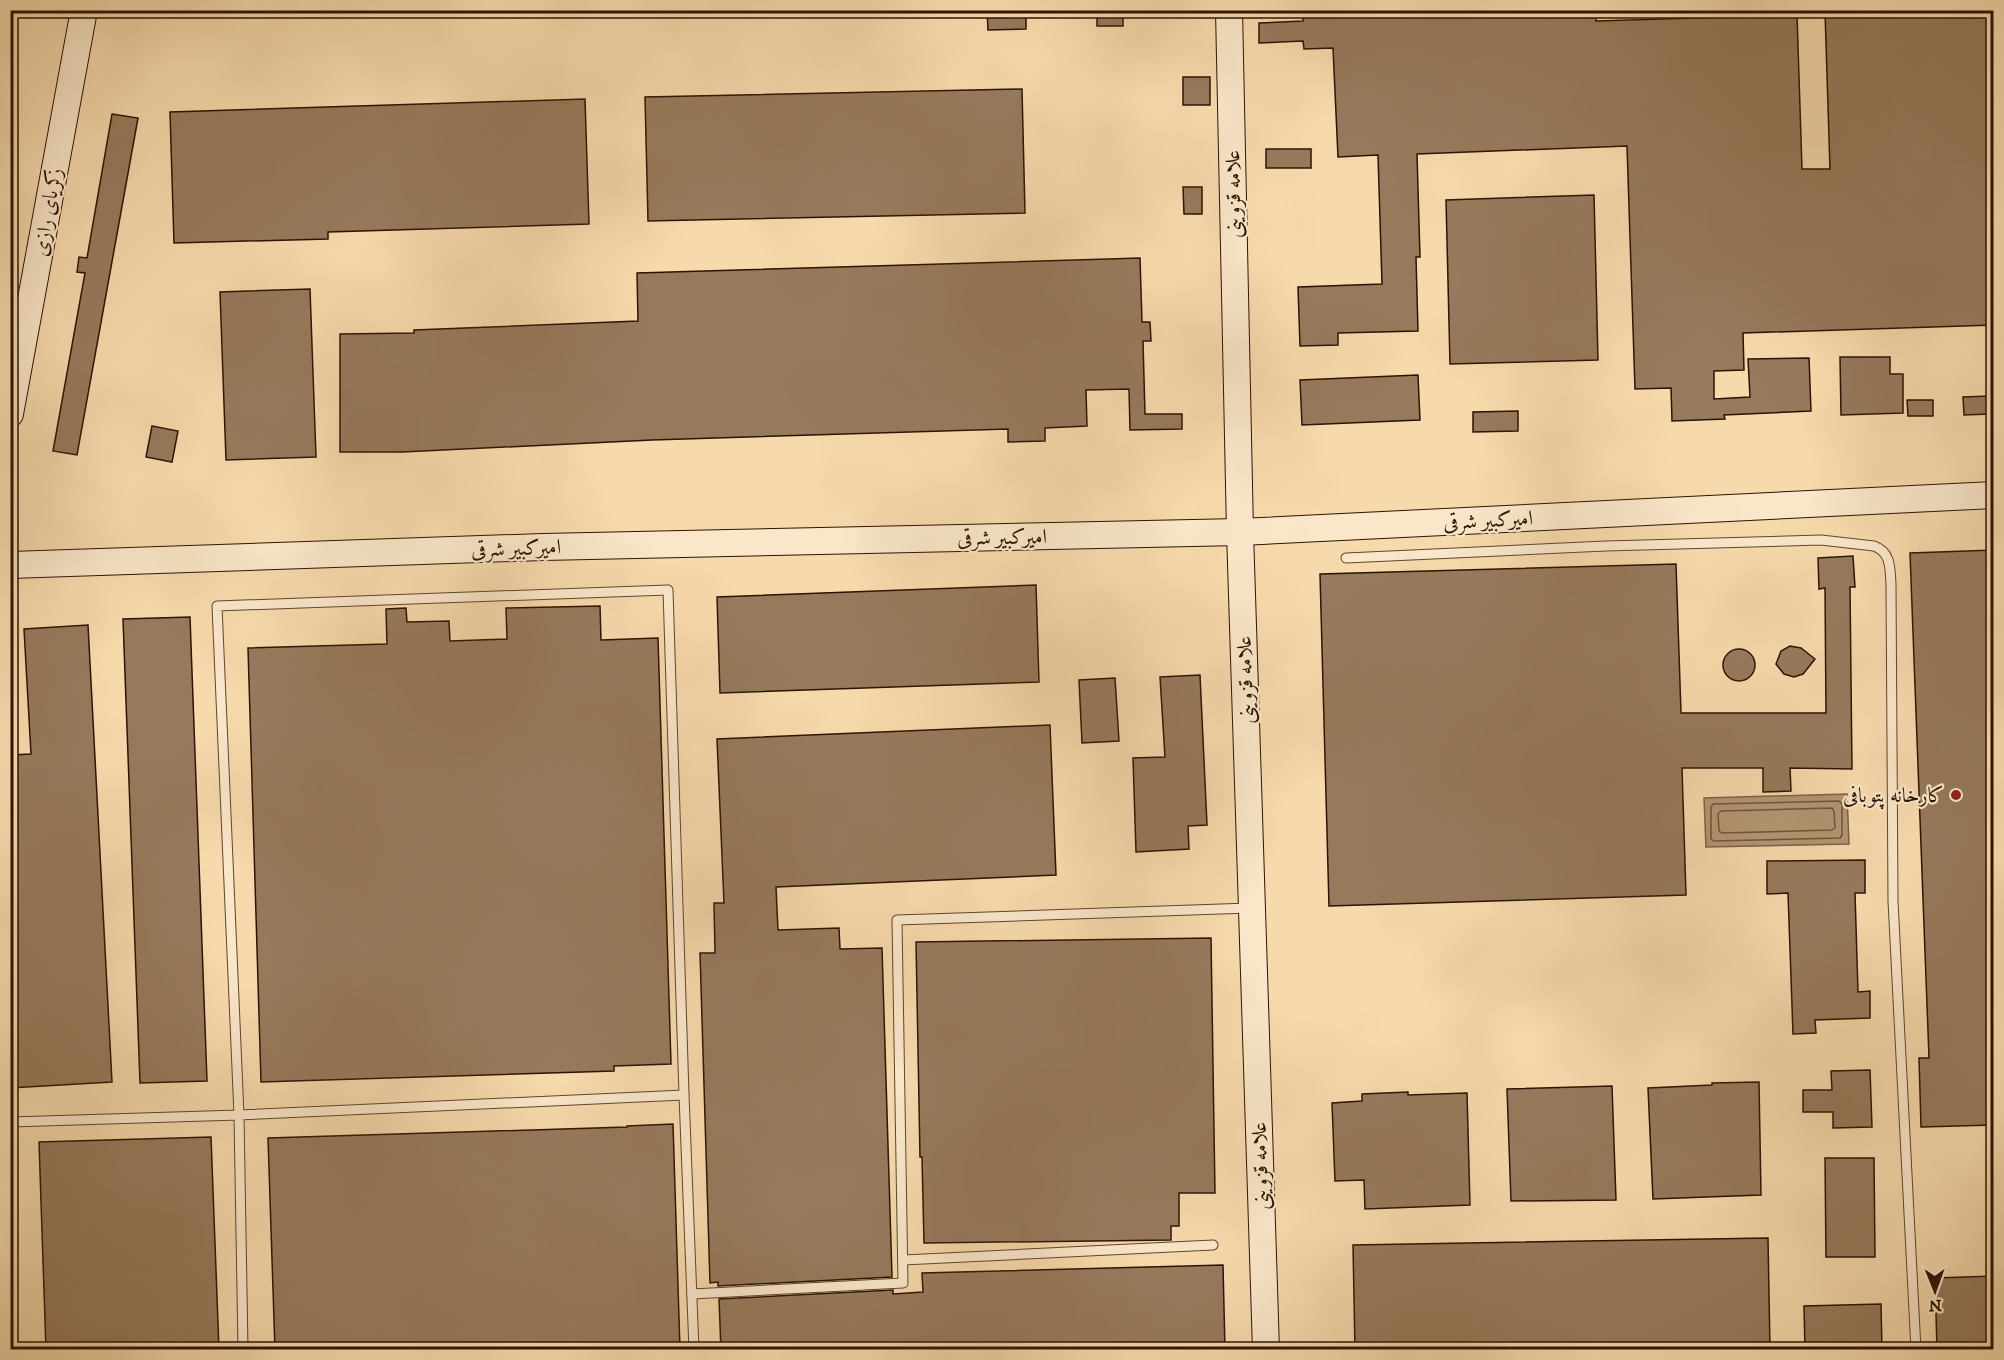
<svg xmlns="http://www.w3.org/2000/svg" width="2004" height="1360" font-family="'IM FELL DW Pica',Amiri,serif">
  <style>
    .water { fill: #b29673; stroke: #7c6247; stroke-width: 1.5 }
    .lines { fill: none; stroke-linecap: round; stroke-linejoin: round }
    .shore { stroke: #6f543c; stroke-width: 1.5 }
    .building { fill: #967a5c; stroke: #2c1305; stroke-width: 1.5 }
    .lane-casing { stroke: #5f452f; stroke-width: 11 }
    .secondary-casing { stroke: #2c1305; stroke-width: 28 }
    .lane { stroke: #fae7c9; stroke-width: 9 }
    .secondary { stroke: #fae7c9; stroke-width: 26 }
    .poi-dot { fill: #8f2418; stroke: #fae7c9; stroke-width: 2 }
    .labels { text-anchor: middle; stroke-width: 4.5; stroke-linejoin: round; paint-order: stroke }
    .street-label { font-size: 21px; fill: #2c1305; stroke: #fae7c9 }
    .poi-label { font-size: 21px; fill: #2c1305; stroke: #fae7c9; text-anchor: end }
  </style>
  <rect width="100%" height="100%" fill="#f7daac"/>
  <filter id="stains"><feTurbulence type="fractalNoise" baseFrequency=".00333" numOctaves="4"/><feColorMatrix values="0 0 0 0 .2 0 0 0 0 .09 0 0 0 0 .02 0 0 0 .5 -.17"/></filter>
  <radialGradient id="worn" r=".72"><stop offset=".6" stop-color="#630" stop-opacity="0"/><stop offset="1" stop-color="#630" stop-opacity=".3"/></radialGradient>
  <!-- water -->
  <polygon class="water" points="1847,794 1849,844 1706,847 1704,798"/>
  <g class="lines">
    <!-- shore -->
    <g class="shore">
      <polygon points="1839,801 1842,804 1842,835 1840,838 1714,841 1711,839 1711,807 1713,804"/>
      <polygon points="1832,808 1834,811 1835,828 1832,830 1722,833 1719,831 1718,814 1721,811"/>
    </g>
  </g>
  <!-- building -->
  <g class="building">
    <polygon points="987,10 1026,10 1026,29 988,30"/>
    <rect x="1097" y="10" width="26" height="16"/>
    <polygon points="1490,10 1596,10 1596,21 1797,15 1802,169 1830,169 1825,12 1994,10 1994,325 1743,333 1744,370 1714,371 1714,399 1750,397 1748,359 1809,358 1811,411 1724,415 1725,419 1672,421 1671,388 1635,389 1627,146 1417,154 1420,257 1416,257 1418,331 1338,333 1338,345 1300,346 1298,287 1382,284 1378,155 1338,157 1333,48 1304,49 1303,41 1259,43 1259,23 1303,21 1303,17"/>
    <rect x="1183" y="77" width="27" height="28"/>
    <polygon points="1022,89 1025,213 648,221 645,97"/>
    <polygon points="585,99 589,224 328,232 328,239 174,243 170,112"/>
    <polygon points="112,114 138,118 77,455 53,451 85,273 77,272 79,257 87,258"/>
    <rect x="1266" y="149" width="45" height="19"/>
    <polygon points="1183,187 1202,187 1202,214 1184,214"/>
    <polygon points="1594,195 1598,360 1450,364 1446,200"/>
    <polygon points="1140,258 1142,322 1150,322 1151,341 1143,341 1145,414 1182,414 1182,429 1130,430 1129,389 1086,390 1087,426 1045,428 1045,441 1008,442 1008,429 652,440 402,452 340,452 340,334 414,333 414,330 638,321 637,273"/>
    <polygon points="310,289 316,457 226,460 220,292"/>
    <polygon points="1840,357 1890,357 1890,374 1903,374 1903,413 1841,415"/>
    <polygon points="1418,375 1420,420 1302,425 1300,380"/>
    <polygon points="1990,396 1990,414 1964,415 1963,397"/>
    <polygon points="1907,400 1933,400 1933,416 1908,416"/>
    <polygon points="1518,411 1518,431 1473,432 1473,412"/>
    <polygon points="152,426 178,431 172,462 146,457"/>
    <polygon points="1994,550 1994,1125 1921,1127 1919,1058 1929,1058 1910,553"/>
    <polygon points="1853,556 1855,587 1850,587 1852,769 1790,768 1791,791 1763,792 1763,768 1682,768 1686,895 1329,906 1320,574 1676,564 1681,713 1826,713 1825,588 1819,589 1818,558"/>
    <polygon points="1036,585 1039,682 720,693 717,597"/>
    <polygon points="600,606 601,640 658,638 671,1064 614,1066 614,1071 261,1082 248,648 387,644 386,609 406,608 407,622 449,621 450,641 507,639 506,608"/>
    <polygon points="190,617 207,1081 140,1083 123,619"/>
    <polygon points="88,625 112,1082 10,1088 10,755 31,754 24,629"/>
    <polygon points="1790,646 1801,648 1815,659 1803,674 1794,677 1784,674 1776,664 1781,651"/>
    <circle cx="1739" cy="665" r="16"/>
    <polygon points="1200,675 1207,825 1188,826 1189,849 1136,852 1133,758 1165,757 1160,677"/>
    <polygon points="1115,678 1119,741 1082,743 1079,680"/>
    <polygon points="1050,725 1056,875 776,887 778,930 839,928 840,949 882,948 892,1277 718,1286 718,1282 710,1283 700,953 715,953 714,903 724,903 717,739"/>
    <polygon points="1865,860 1865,893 1855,893 1858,992 1870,991 1870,1018 1815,1020 1816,1033 1793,1034 1788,893 1767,894 1767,861"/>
    <polygon points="1211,938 1215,1193 1179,1193 1179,1226 1171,1226 1171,1240 924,1243 922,1157 920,1157 916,942"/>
    <polygon points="1870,1070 1872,1127 1833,1128 1833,1112 1803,1112 1803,1090 1832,1090 1831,1071"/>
    <polygon points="1759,1082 1761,1195 1653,1199 1648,1088 1712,1085 1712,1083"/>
    <polygon points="1612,1086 1616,1200 1511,1201 1507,1089"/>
    <polygon points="1408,1092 1408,1095 1467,1093 1470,1205 1365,1209 1364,1180 1335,1181 1332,1103 1362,1101 1362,1094"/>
    <polygon points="673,1124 680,1350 275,1350 268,1138 627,1127 627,1126"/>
    <polygon points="211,1137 219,1350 46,1350 39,1142"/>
    <polygon points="1825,1158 1874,1158 1875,1257 1826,1257"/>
    <polygon points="1768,1238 1770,1350 1355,1350 1353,1245"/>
    <polygon points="1223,1265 1225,1350 721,1350 719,1299 893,1290 893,1294 923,1292 922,1273"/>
    <polygon points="1994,1276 1994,1350 1937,1350 1935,1278"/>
    <polygon points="1881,1304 1882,1350 1805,1350 1804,1306"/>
  </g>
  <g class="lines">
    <!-- lane casing -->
    <g class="lane-casing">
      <g id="lane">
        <path d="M1346,558L1606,546L1821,540L1874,546C1891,552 1890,568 1891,584L1893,901L1916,1350"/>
        <polyline points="684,1095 694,1350"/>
        <polyline points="10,1122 239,1115 684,1095 668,590 217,606 239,1115 243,1350"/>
        <polyline points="903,1260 1213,1245"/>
        <polyline points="692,1294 903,1283 897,920 1250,908"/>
      </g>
    </g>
    <!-- secondary casing -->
    <g class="secondary-casing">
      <g id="secondary">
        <polyline points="1229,10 1240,532 1266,1350"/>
        <polyline points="10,414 84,10"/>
        <polyline points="10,565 543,547 1240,532 1994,495"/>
      </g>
    </g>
    <!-- lane -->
    <use href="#lane" class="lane"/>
    <!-- secondary -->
    <use href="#secondary" class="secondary"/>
  </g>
  <!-- markers -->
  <circle class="poi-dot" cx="1956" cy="795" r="6"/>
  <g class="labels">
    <!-- street labels -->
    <g class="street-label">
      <text transform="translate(1233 194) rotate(-91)" y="7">علامه قزوینی</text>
      <text transform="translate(47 212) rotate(-80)" y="7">زکریای رازی</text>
      <text transform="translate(1488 520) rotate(-3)" y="7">امیرکبیر شرقی</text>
      <text transform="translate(1002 537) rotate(-1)" y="7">امیرکبیر شرقی</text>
      <text transform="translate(516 548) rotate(-2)" y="7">امیرکبیر شرقی</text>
      <text transform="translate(1245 680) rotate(-92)" y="7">علامه قزوینی</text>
      <text transform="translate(1260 1166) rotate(-92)" y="7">علامه قزوینی</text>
    </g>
    <!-- poi labels -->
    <g class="poi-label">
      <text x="1944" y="802">کارخانه پتوبافی</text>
    </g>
  </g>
  <!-- margin -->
  <rect width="2004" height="1360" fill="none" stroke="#f7daac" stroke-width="36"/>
  <rect x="12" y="12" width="1980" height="1336" fill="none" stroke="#2c1305" stroke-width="3"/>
  <rect x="18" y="18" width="1968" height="1324" fill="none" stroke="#2c1305" stroke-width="1.5"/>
  <!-- north arrow -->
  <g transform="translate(1935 1291) rotate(179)" stroke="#fae7c9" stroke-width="4.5" paint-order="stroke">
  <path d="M0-4.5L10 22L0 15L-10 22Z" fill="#2c1305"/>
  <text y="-9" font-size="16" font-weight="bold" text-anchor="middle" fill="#2c1305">N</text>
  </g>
  <rect width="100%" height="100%" filter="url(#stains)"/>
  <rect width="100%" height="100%" fill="url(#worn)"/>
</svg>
